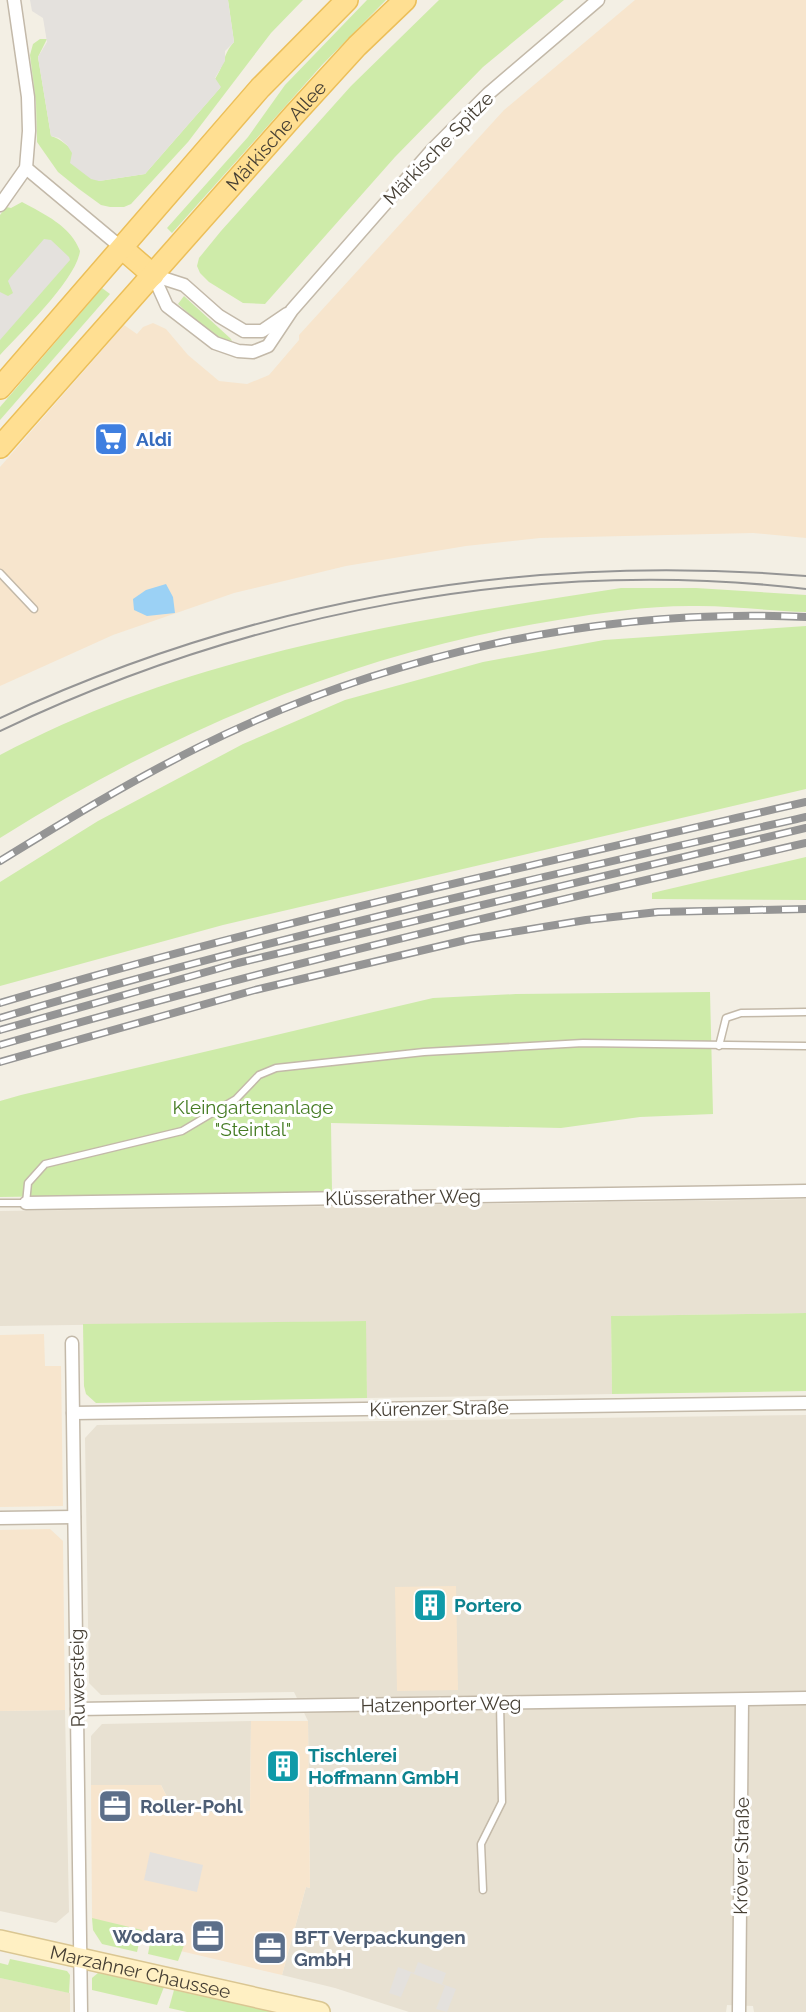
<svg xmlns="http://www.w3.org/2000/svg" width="806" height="2012" font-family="Raleway,sans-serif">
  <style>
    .residential { fill: #e8e1d2 }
    .commercial { fill: #f7e5cd }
    .education { fill: #eee4cd }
    .green { fill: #ceeba9 }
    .parking { fill: #e4e1dd }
    .water { fill: #9bd1f5 }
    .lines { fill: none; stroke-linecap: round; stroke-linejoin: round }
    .lane-casing { stroke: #c3b9a9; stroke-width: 9 }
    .street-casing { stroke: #c3b9a9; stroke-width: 15 }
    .secondary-casing { stroke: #dac692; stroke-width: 22 }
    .primary-casing { stroke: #ecbf59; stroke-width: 24 }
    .lane { stroke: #fff; stroke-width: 6 }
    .street { stroke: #fff; stroke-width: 12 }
    .secondary { stroke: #fff0c3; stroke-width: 19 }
    .primary { stroke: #ffdf92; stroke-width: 21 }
    .tram { stroke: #959595; stroke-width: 2 }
    .rail-casing { stroke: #959595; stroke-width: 8 }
    .rail { stroke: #fff; stroke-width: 5; stroke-dasharray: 16; stroke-linecap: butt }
    .labels { text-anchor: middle; stroke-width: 6; stroke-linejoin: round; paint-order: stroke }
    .street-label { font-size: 19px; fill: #463f34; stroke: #fff }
    .shop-label { font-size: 19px; font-weight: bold; fill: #366cbe; stroke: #fff; text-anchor: start }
    .park-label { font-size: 19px; fill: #457c23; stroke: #fff }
    .culture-label { font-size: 19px; font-weight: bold; fill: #0d838f; stroke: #fff; text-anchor: start }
    .service-label { font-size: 19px; font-weight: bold; fill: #4e5e75; stroke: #fff; text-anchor: start }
  </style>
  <rect width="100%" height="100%" fill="#f3efe4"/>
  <!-- residential -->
  <g class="residential">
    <polygon points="806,1199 806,1313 611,1316 612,1394 367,1398 365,1321 0,1326 0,1211"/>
    <polygon points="806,1415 806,2012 754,2012 753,2006 727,2005 726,2012 409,2012 335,1988 282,1975 306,1887 310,1888 308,1721 294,1692 101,1695 89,1683 85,1438 97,1425"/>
    <polygon points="65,1710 69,1912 56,1923 0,1911 0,1711"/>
    <polygon points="251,1721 250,1811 175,1813 161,1785 91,1785 91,1736 102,1724"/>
  </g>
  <!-- commercial -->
  <g class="commercial">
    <polygon points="635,0 806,0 806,538 753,533 540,538 466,546 346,566 234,593 113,635 0,686 0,467 124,325 137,334 143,327 153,323 166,329 188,355 219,381 247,384 269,375 299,340 299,335 504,110"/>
    <polygon points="44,1334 45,1366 61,1366 63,1506 0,1507 0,1335"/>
    <polygon points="50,1529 63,1541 65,1710 0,1711 0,1530"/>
    <polygon points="456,1586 458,1690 397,1691 395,1587"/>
    <polygon points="251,1721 308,1721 310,1888 306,1887 282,1975 104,1933 92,1918 91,1785 161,1785 175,1813 250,1811"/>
  </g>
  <!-- education -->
  <polygon class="education" points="0,1978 70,1993 70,2012 0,2012"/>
  <!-- green -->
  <g class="green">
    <path d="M228,0H303L271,33L188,142L131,204L124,207H110L101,205L79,189L58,172L37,142L36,103L30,55L33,44L40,39H47L38,57L51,136C69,141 86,167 99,181L145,174L220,88L215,79C225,64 223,54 234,42Z"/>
    <polygon points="367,0 386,0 322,65 172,233 167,228 248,137 285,85"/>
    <polygon points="439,0 564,0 483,67 395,157 265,304 243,303 209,282 200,273 197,266 199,258 221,231 351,86"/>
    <path d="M22,202C44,214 71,226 80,251C76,280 21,332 0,355V215L6,207L11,208Z"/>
    <polygon points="102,288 110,294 0,420 0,407"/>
    <polygon points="184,296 231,339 232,341 215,337 178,304"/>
    <path d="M621,588H696L806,595V612C767,611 728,605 690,606C646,606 601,613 558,620C360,651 169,731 0,838V755C192,653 409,621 621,588Z"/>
    <polygon points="806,626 806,789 223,925 0,986 0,882 98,821 243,744 345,700 483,662 604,640"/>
    <polygon points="806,857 806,900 652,899 652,893"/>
    <polygon points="710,992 713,1114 640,1117 561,1128 331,1123 332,1192 0,1197 0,1101 21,1095 433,998 516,994"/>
    <polygon points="806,1313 806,1391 612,1394 611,1316"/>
    <polygon points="366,1321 367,1398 96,1403 86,1394 84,1386 83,1324"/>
    <polygon points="92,1918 142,1930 137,1952 102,1944 93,1930"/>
    <polygon points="152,1932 186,1940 178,1961 148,1954"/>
    <polygon points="10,1959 67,1971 70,1975 69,1993 0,1978 0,1963 8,1965"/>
    <polygon points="98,1973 104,1974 164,1987 157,2005 92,1990 92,1978"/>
    <polygon points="174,1990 277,2012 187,2012 169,2008"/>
  </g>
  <!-- parking -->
  <g class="parking">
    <polygon points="30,0 228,0 234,42 225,51 225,61 215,78 221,87 145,174 99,181 91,179 70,163 72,153 67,145 59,138 51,136 38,57 47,42 43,18 32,11"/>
    <polygon points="44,239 51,240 69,257 70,260 0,340 0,292 8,296 13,293 8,281 10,278"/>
    <polygon points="150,1852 203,1865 197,1892 144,1880"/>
    <polygon points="418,1962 446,1973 442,1984 456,1989 447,2012 436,2009 445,1986 411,1973 401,1997 389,1993 398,1967 414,1973"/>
  </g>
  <!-- water -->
  <polygon class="water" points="166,584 173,597 175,613 147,616 134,610 133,599 146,590"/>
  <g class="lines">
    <!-- lane casing -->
    <g class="lane-casing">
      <g id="lane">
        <polyline points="0,573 34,609"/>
        <polyline points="719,1046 726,1018 741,1013 806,1012"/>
        <polyline points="0,1203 26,1203 28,1183 45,1164 182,1131 236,1099 259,1075 276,1068 424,1052 583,1043 806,1046"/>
        <polyline points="483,1890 481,1844 502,1802 500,1703"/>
      </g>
    </g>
    <!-- street casing -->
    <g class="street-casing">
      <g id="street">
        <polyline points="26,168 123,249"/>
        <polyline points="0,205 26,168 29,131 28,97 14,0"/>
        <polyline points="153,275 167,306 215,343 238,351 253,352 268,346 292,310 433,149 488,94 598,0"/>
        <polyline points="153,275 184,285 219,316 244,331 262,331 287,314"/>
        <polyline points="26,1203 806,1191"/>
        <polyline points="72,1343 81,2012"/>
        <polyline points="73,1413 806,1403"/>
        <polyline points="0,1518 74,1517"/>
        <polyline points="77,1709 806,1698"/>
        <polyline points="739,2012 742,1700"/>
      </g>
    </g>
    <!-- secondary casing -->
    <g class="secondary-casing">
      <g id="secondary">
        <path id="s1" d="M0,1940L320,2012"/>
      </g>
    </g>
    <!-- primary casing -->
    <g class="primary-casing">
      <g id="primary">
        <polyline points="123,249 153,275"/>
        <polyline points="0,388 260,88 347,0"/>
        <path id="s2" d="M0,447L293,116L357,46L405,0"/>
      </g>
    </g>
    <!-- lane -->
    <use href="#lane" class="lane"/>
    <!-- street -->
    <use href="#street" class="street"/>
    <!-- secondary -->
    <use href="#secondary" class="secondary"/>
    <!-- primary -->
    <use href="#primary" class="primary"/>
    <!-- tram -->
    <g class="tram">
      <path d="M0,718C255,599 526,553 806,576"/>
      <path d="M0,731C247,613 533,556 806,589"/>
    </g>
    <!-- rail casing -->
    <g class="rail-casing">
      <g id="rail">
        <path d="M0,861C65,821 129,782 197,748C382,655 599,607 806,617"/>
        <path d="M0,1003C265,924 536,864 806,802"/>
        <path d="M0,1018C265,939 536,878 806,817"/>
        <polyline points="0,1030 238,963 806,828"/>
        <path d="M0,1045C266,968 536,905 806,843"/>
        <polyline points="0,1062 255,990 470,939 586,920 658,912 806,909"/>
      </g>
    </g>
    <!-- rail -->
    <use href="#rail" class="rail"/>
  </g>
  <!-- icons -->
  <defs>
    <g id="supermarket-square" transform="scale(1.75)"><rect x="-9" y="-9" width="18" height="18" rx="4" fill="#3f7fe0" stroke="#fff"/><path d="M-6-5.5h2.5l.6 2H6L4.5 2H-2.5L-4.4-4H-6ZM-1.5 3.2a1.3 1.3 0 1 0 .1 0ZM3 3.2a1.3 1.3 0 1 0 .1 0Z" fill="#fff"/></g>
    <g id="building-square" transform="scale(1.75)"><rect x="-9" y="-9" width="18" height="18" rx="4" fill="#0f9aa8" stroke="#fff"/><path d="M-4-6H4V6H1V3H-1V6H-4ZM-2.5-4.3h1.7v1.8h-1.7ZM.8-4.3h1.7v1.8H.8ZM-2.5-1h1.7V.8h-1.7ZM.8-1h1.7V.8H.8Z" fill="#fff"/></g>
    <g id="office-square" transform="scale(1.75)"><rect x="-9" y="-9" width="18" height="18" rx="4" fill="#5c6f8a" stroke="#fff"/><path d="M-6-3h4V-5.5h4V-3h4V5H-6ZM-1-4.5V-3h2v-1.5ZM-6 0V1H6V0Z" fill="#fff"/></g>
  </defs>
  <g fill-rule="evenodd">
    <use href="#supermarket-square" x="111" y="439"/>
    <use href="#building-square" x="430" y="1605"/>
    <use href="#building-square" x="283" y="1766"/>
    <use href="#office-square" x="115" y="1806"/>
    <use href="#office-square" x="208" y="1936"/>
    <use href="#office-square" x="270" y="1948"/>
  </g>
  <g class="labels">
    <!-- street labels -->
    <g class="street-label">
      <text dy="7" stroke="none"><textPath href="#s2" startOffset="416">Märkische Allee</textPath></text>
      <text transform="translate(438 148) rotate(-46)" y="7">Märkische Spitze</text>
      <text transform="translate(403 1197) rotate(-1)" y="7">Klüsserather Weg</text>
      <text transform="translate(439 1408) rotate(-1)" y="7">Kürenzer Straße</text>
      <text transform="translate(77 1678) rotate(-91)" y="7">Ruwersteig</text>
      <text transform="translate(441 1704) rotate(-1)" y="7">Hatzenporter Weg</text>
      <text transform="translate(741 1856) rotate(-89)" y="7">Kröver Straße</text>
      <text dy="7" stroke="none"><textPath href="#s1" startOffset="144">Marzahner Chaussee</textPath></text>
    </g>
    <!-- shop labels -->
    <g class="shop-label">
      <text x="136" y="446">Aldi</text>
    </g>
    <!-- park labels -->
    <g class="park-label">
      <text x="253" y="1114">Kleingartenanlage<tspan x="253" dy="22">"Steintal"</tspan></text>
    </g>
    <!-- culture labels -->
    <g class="culture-label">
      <text x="454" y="1612">Portero</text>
      <text x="308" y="1762">Tischlerei<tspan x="308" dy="22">Hoffmann GmbH</tspan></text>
    </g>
    <!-- service labels -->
    <g class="service-label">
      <text x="140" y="1813">Roller-Pohl</text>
      <text x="184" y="1943" text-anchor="end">Wodara</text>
      <text x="294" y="1944">BFT Verpackungen<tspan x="294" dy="22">GmbH</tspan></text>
    </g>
  </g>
</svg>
